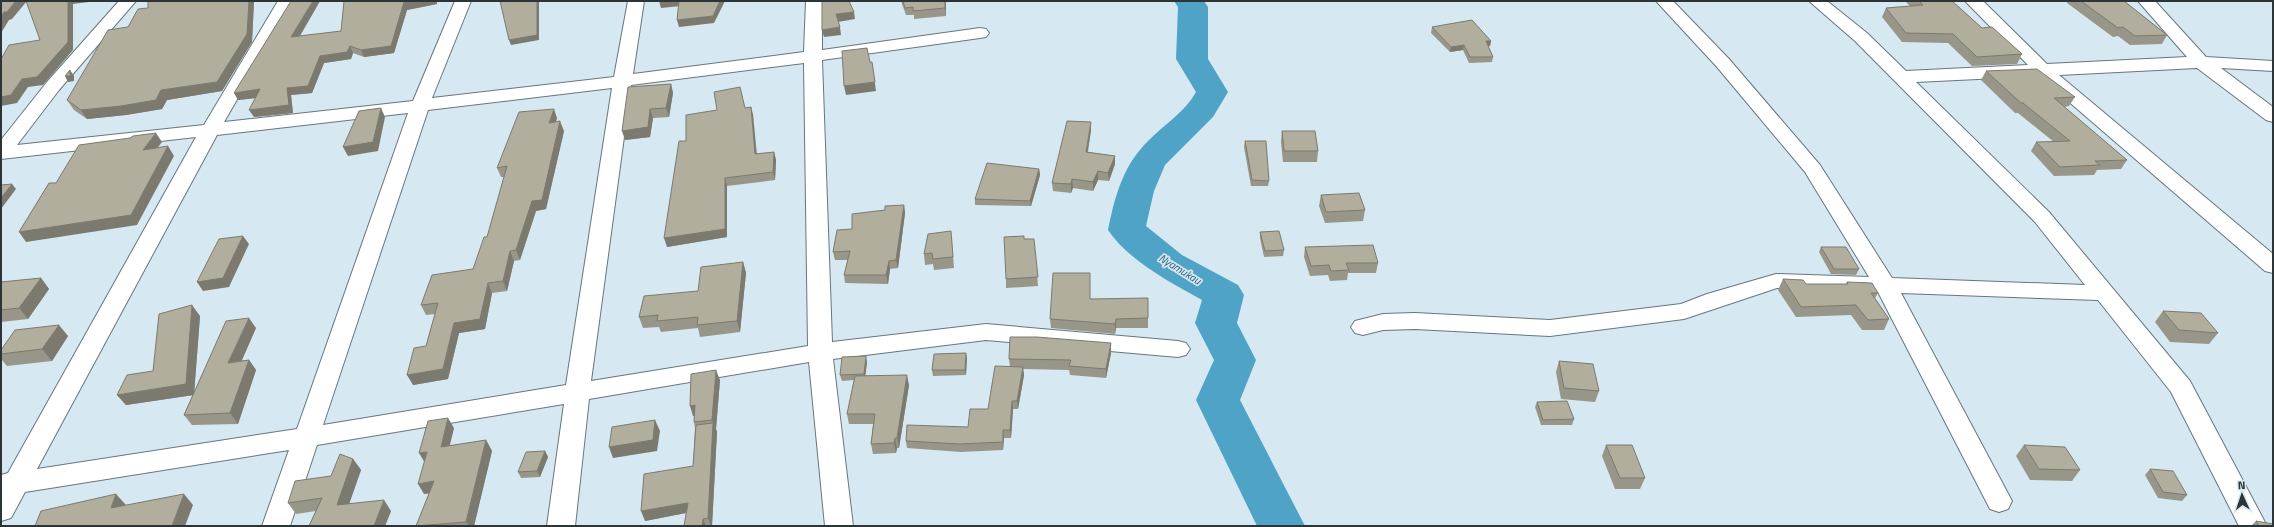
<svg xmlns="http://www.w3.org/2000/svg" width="2274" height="527" font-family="'Titillium Web',sans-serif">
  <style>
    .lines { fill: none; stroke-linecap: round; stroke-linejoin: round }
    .river { fill: #4fa3c6; fill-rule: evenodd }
    .minor-casing { stroke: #67767e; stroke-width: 2 }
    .minor { fill: #fff; fill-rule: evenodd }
    .wall { fill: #989688 }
    .shaded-wall { fill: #7c7a6f }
    .building { fill: #b1ae9e; stroke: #7c7a6f }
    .labels { text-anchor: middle; stroke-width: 3.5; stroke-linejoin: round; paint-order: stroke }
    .water-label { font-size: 11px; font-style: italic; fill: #1c5d76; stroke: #d6e8f1 }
  </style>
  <rect width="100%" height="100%" fill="#d6e8f1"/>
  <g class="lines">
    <!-- river -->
    <path class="river" d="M1174,1H1204L1208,7V59L1228,92L1213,117L1165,165L1154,191L1146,226L1182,255L1238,285L1244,295L1237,323L1256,360L1240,400L1305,526H1257L1196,400L1214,360L1195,323L1202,300C1170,282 1129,261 1108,230C1115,196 1123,165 1149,140C1165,124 1185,112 1196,92L1176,59L1178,7Z"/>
    <!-- minor casing -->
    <g class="minor-casing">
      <g id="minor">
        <path d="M119,1H136L59,90L17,145L204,125L278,1H294L224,122L413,101L455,1H471L432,98L614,77L628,1H644L633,74L804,52L806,1H822V50L980,28L986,29L989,33L986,37L980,38L822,60L832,342L986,324L1178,341L1186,343L1190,349L1186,355L1178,357L986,340L833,359L853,526H825L809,362L589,399L575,526H547L564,404L317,445L290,526H262L289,450L25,492L11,518L1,521V475L8,473L196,137L1,159V140L47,82ZM804,63L808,346L591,381L631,85ZM612,88L566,385L323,425L428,110ZM408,113L297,429L37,469L217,135Z"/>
        <polygon points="1656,1 1673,1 1729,59 1820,165 1892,278 2085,285 2035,222 1855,41 1809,1 1827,1 1867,33 1906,71 2028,65 1965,1 1983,1 2047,64 2187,57 2138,1 2155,1 2206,57 2273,61 2273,71 2221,68 2273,107 2273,122 2266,120 2197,68 2059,75 2273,254 2273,273 2265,271 2039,76 1916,82 2049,212 2190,381 2267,526 2239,526 2171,392 2098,300 1901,293 2012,501 2008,509 1999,512 1990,509 1878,292 1777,288 1684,319 1550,336 1415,329 1383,330 1363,335 1355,333 1351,327 1355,321 1383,314 1415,313 1550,320 1681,304 1707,294 1776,274 1869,277 1805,172 1717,67"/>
      </g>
    </g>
    <!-- minor -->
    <use href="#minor" class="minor"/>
  </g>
  <!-- wall -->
  <g class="wall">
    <polygon points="148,1 254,1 252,42 222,91 167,100 162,109 126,115 87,119 74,110 67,100 128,27 148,8"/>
    <polygon points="320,1 300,36 341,31 344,1 437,4 407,10 394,53 364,57 353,53 351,59 324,63 312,93 291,95 293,113 254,117 256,98 238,100"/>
    <polygon points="901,1 946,1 946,16 914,19 914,15 906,15"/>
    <polygon points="1905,1 1952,1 1982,28 2022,54 2017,64 1972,66 1948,43 1902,42 1882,17 1886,8 1910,6"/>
    <polygon points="2068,1 2124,1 2167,35 2162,44 2130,45 2118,36 2113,37 2067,3"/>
    <polygon points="1432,27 1491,41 1490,46 1488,46 1493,57 1492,62 1469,63 1463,50 1450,52 1431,33"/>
    <polygon points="1986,71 2075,97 2069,106 2064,107 2127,160 2121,169 2097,170 2094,175 2054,176 2031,151 2036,142 2054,142 2018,113 2015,113 1981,80"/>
    <polygon points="671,84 673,93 669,117 653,118 650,137 625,140"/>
    <polygon points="751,107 753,115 757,154 774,152 776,160 775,180 727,186 727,237 667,247 686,141 745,108"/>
    <polygon points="557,118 556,122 564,131 546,209 536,211 520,260 514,261 507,291 492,293 485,329 459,333 448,379 413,385 426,346 435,314 426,315 421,305 473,269 487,237 504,177 501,177 497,168"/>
    <polygon points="1091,122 1091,130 1088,152 1115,156 1115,164 1109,181 1098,180 1093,191 1073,188 1071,193 1053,191 1052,183"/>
    <polygon points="1282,131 1318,151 1317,162 1283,162 1281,142"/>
    <polygon points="1245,141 1269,181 1268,186 1251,186 1244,147"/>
    <polygon points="1039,169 1040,175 1031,206 975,205 975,199"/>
    <polygon points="1321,195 1365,210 1363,221 1325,223 1319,206"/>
    <polygon points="904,205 905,213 898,268 890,269 888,284 845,283 844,275 848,260 835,260 833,252 852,229 885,210"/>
    <polygon points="1260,232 1284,250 1283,256 1264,257 1260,238"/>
    <polygon points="1024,239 1034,239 1038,286 1006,288 1006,279"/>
    <polygon points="952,242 954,268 934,270 933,264 925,265 924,254"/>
    <polygon points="1305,247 1378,263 1376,273 1348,273 1347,280 1330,281 1328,275 1310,276 1304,257"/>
    <polygon points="1821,247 1859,269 1856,275 1831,274 1819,252"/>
    <polygon points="743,262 746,273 740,332 700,337 698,328 661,332 659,327 643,328 639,317 698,291"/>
    <polygon points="1090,273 1090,299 1148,318 1148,328 1116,328 1115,334 1051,328 1050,319"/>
    <polygon points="41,278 49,289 28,319 1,322 1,282"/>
    <polygon points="1783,279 1806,284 1846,284 1847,282 1878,293 1875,298 1889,319 1884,330 1862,330 1851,315 1796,317 1778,290"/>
    <polygon points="2163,311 2218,333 2209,344 2170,342 2155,322"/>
    <polygon points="200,316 194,393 256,328 241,361 249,360 256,370 238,424 192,425 184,415 193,395 126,405 117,395 153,371"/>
    <polygon points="68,336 52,361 7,366 1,359 1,350"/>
    <polygon points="1111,343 1111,353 1106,378 1070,375 1069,370 1023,369 1024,375 1018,409 1013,409 1011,438 1004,438 1003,450 961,452 907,448 906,441 968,427 988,409 1010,367 1009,359"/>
    <polygon points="967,358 966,375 933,376 932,370"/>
    <polygon points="1559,361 1599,391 1595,402 1561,399 1556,372"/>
    <polygon points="867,362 865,376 909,385 899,448 897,448 896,453 873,454 871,444 873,424 849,424 847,414 854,380 842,381 840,375"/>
    <polygon points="720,380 716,429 717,432 712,526 684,526 686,513 645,521 693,466 695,428 694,422 694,416 693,416"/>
    <polygon points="1537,402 1574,419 1572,425 1541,425 1535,407"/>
    <polygon points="454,428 449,446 486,440 492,451 474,526 416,526 429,493 424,494"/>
    <polygon points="1606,445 1645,478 1640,489 1615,489 1602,456"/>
    <polygon points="2024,445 2080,470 2072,481 2030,480 2016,456"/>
    <polygon points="545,451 548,457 540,477 521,478 518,472"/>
    <polygon points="353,459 361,470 349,503 391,511 385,526 309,526 316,511 296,514 288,503 331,476"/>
    <polygon points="2150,469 2187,495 2182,501 2158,498 2145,475"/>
    <polygon points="2256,521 2273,526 2251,526"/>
  </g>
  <!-- shaded-wall -->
  <g class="shaded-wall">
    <polygon points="16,1 27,1 12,19 9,20 1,33 1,17 4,12"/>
    <polygon points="68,1 89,1 89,2 73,4 73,50 43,85 28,87 17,103 1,106 1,97"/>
    <polygon points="249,1 254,1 252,42 222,91 167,100 162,109 126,115 87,119 81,110 161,90"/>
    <polygon points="313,1 320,1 295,44 291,37"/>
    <polygon points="412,1 437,1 437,4 407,10 394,53 364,57 361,50 404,2"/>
    <polygon points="537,1 539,1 539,40 511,45 509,40"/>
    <polygon points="659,1 679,1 681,6 661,8"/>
    <polygon points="720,1 725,1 714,23 679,27 677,20"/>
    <polygon points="945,1 946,1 946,16 945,8"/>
    <polygon points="854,12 855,19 838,22 836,14"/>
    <polygon points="840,27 841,35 824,37 822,30"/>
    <polygon points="1486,41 1491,41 1490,46 1485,47"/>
    <polygon points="1464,45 1463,50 1450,52 1451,47"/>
    <polygon points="350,46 353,53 351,59 324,63 312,93 291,95 293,113 254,117 249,110 287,88 320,56"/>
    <polygon points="872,62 876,91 846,95 844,86"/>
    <polygon points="70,70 74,76 74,81 68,82 65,76"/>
    <polygon points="671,84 673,93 669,117 666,108"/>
    <polygon points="260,89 264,97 238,100 234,93"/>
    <polygon points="751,107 753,115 757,162 755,154"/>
    <polygon points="381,108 385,117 378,151 348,156 343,147"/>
    <polygon points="554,109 557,118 552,132 549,123"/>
    <polygon points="650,109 653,118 650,137 625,140 622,131"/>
    <polygon points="560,121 564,131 546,209 536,211 520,260 516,250 532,201"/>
    <polygon points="1091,122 1091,130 1086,161 1086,152"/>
    <polygon points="156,133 162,142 149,159 143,150"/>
    <polygon points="168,146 174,156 137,225 26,242 19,232"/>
    <polygon points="774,152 776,160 775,180 773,172"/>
    <polygon points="1115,156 1115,164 1109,181 1108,173"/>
    <polygon points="1039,169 1040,175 1031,206 1030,201"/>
    <polygon points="1098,171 1098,180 1093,191 1093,182"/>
    <polygon points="725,178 727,186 727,237 667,247 664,238"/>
    <polygon points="1072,179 1073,188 1071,193 1071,184"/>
    <polygon points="12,184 16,189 1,209 1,198"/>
    <polygon points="904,205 905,213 898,268 896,260"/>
    <polygon points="243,236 249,244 229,287 203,291 197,282"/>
    <polygon points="510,251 514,261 507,291 503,281"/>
    <polygon points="889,261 890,269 888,284 886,275"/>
    <polygon points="743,262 746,273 740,332 737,321"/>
    <polygon points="41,278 49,289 28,319 19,308"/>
    <polygon points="488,283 492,293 485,329 459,333 448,379 413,385 407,375 454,323"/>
    <polygon points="192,305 200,316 194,395 126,405 117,395 186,384"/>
    <polygon points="249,318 256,328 236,374 228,363"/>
    <polygon points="1116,319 1116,328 1115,334 1115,324"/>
    <polygon points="59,325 68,336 52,361 42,349"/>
    <polygon points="1111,343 1111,353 1106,378 1106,369"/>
    <polygon points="966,353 967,358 966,375 965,370"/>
    <polygon points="866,356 867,362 865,379 864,374"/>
    <polygon points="249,360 256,370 238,424 230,413"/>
    <polygon points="1023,367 1024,375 1018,409 1017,401"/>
    <polygon points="716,370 720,380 716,429 717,432 712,526 711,526 708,518 713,423 712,420"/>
    <polygon points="907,375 909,385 899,448 897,438"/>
    <polygon points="1012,401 1013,409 1011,438 1010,430"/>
    <polygon points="695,405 699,415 693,416 690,406"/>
    <polygon points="448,418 454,428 447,457 441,447"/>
    <polygon points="655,420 660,431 657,451 613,458 609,447"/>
    <polygon points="1003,430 1004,438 1003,450"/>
    <polygon points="895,438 897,448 896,453 894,443"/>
    <polygon points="486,440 492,451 474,526 469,526 466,522"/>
    <polygon points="545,451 548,457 540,477 537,471"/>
    <polygon points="427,452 425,463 419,453"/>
    <polygon points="353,459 361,470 345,516 337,505"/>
    <polygon points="434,481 440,492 424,494 418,484"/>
    <polygon points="116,494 126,505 121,519 111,508"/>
    <polygon points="184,494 193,505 185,526 172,526"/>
    <polygon points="384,500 391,511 385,526 374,526"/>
    <polygon points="688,503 691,512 645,521 641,511"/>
    <polygon points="703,519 706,526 702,526"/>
  </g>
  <!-- building -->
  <g class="building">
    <polygon points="1,1 16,1 7,12 4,12 1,17"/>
    <polygon points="26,1 68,1 68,42 37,77 22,79 11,95 1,97 1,59 9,45 40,40"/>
    <polygon points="148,1 249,1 247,34 217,82 161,90 156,100 121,106 81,110 67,100 108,30 128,27 138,9 148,8"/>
    <polygon points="291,1 313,1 291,37 341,31 344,1 412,1 404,2 391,46 361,50 350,46 347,52 320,56 308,86 287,88 289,105 249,110 260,89 234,93"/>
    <polygon points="500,1 537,1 537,35 509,40"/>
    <polygon points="679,1 720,1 713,16 677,20"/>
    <polygon points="822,1 849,1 854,12 836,14 840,27 822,30"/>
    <polygon points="903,1 945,1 945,8 913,11 913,7 905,8"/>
    <polygon points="1919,1 1952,1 1982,28 1992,27 2022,54 1977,57 1953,34 1906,33 1886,8 1923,5"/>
    <polygon points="2081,1 2124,1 2167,35 2135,36 2123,27 2118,28"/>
    <polygon points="1472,20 1491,41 1486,41 1493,57 1470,57 1464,45 1451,47 1432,27"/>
    <polygon points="867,48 870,62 872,62 875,82 844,86 842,51"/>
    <polygon points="2037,69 2075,97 2054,98 2127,160 2095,161 2100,165 2060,167 2036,142 2070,141 2023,103 2021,103 1986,71"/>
    <polygon points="70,70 70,76 65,76"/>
    <polygon points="671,84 666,108 650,109 648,127 622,131 628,87"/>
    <polygon points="740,87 745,108 751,107 755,154 774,152 773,172 725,178 725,229 664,238 679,141 686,141 686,115 717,110 714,92"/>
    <polygon points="381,108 373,142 343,147 359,111"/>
    <polygon points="554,109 549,123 560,121 542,200 532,201 516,250 510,251 503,281 488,283 480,319 454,323 443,369 407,375 414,348 426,346 438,303 421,305 432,275 473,269 484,237 487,237 507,166 497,168 519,112"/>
    <polygon points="1067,121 1091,122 1086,152 1115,156 1108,173 1098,171 1093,182 1072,179 1071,184 1052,183"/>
    <polygon points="1282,131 1315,131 1318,151 1284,151"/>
    <polygon points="156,133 143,150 168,146 131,215 19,232 49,183 56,183 79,145 130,138 133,136"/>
    <polygon points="1245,141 1266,141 1269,181 1252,180"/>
    <polygon points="987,163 1039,169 1030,201 975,199"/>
    <polygon points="12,184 1,198 1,185"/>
    <polygon points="1359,193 1365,210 1326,212 1321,195"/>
    <polygon points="904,205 896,260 889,261 886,275 844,275 850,251 833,252 837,230 852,229 852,214 885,210 885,206"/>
    <polygon points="951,231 953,257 933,259 932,253 924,254 928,234"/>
    <polygon points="1279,231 1284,250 1265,251 1260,232"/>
    <polygon points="243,236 223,278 197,282 219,239"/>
    <polygon points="1024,236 1024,239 1034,239 1038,277 1006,279 1004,237"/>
    <polygon points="1373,245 1378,263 1346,263 1349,270 1331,271 1329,265 1311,266 1305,247"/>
    <polygon points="1821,247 1846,247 1859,269 1834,269"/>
    <polygon points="743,262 737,321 697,325 698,317 657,321 658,315 639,317 644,296 698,291 701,267"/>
    <polygon points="1053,273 1090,273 1090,299 1148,298 1148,318 1116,319 1115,324 1050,319"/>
    <polygon points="41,278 19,308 1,310 1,282"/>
    <polygon points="1783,279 1803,280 1806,284 1848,284 1847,282 1872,283 1878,293 1871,293 1889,319 1868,320 1856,305 1801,307"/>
    <polygon points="192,305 186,384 117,395 127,375 153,371 159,314"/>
    <polygon points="2163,311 2201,313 2218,333 2179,330"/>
    <polygon points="249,318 228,363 249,360 230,413 184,415 226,321"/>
    <polygon points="59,325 42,349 1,354 1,350 15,330"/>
    <polygon points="1010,337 1037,337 1111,343 1106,369 1069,366 1071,360 1009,359"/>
    <polygon points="966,353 965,370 932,370 934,354"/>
    <polygon points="866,356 864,374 840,375 842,357"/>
    <polygon points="1559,361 1593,364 1599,391 1564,388"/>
    <polygon points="995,366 1023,367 1017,401 1012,401 1010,430 1003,430 1003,442 960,444 906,441 907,425 968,427 970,409 988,409"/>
    <polygon points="716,370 712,420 694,422 695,405 690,406 691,374"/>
    <polygon points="907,375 897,438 895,438 894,443 871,444 875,414 847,414 855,376"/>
    <polygon points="1567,401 1574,419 1543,420 1537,402"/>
    <polygon points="448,418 441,447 486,440 466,522 416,526 434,481 418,484 427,452 419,453 428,421"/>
    <polygon points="655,420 653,440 609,447 612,427"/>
    <polygon points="713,423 708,518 703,519 702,526 684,526 688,503 641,511 644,474 693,466 696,425"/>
    <polygon points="1606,445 1632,445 1645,478 1620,478"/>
    <polygon points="2024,445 2065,447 2080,470 2039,469"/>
    <polygon points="545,451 537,471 518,472 526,452"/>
    <polygon points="340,454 353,459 337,505 384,500 374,526 309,526 322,498 288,503 295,481 331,476"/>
    <polygon points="2150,469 2173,471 2187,495 2163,492"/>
    <polygon points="116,494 111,508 184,494 172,526 35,526 41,511"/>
    <polygon points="2256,521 2273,524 2273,526 2259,526"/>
  </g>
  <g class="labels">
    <!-- water labels -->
    <g class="water-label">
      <text transform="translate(1180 269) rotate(32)" y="4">Nyamukau</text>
    </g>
  </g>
  <!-- border -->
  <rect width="2274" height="527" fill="none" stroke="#2d3437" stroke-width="4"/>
  <!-- north arrow -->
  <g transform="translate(2242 495) rotate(357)" stroke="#d6e8f1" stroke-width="3" paint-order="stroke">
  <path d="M0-3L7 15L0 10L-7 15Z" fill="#2d3437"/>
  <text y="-6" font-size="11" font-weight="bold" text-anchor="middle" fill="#2d3437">N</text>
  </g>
</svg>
